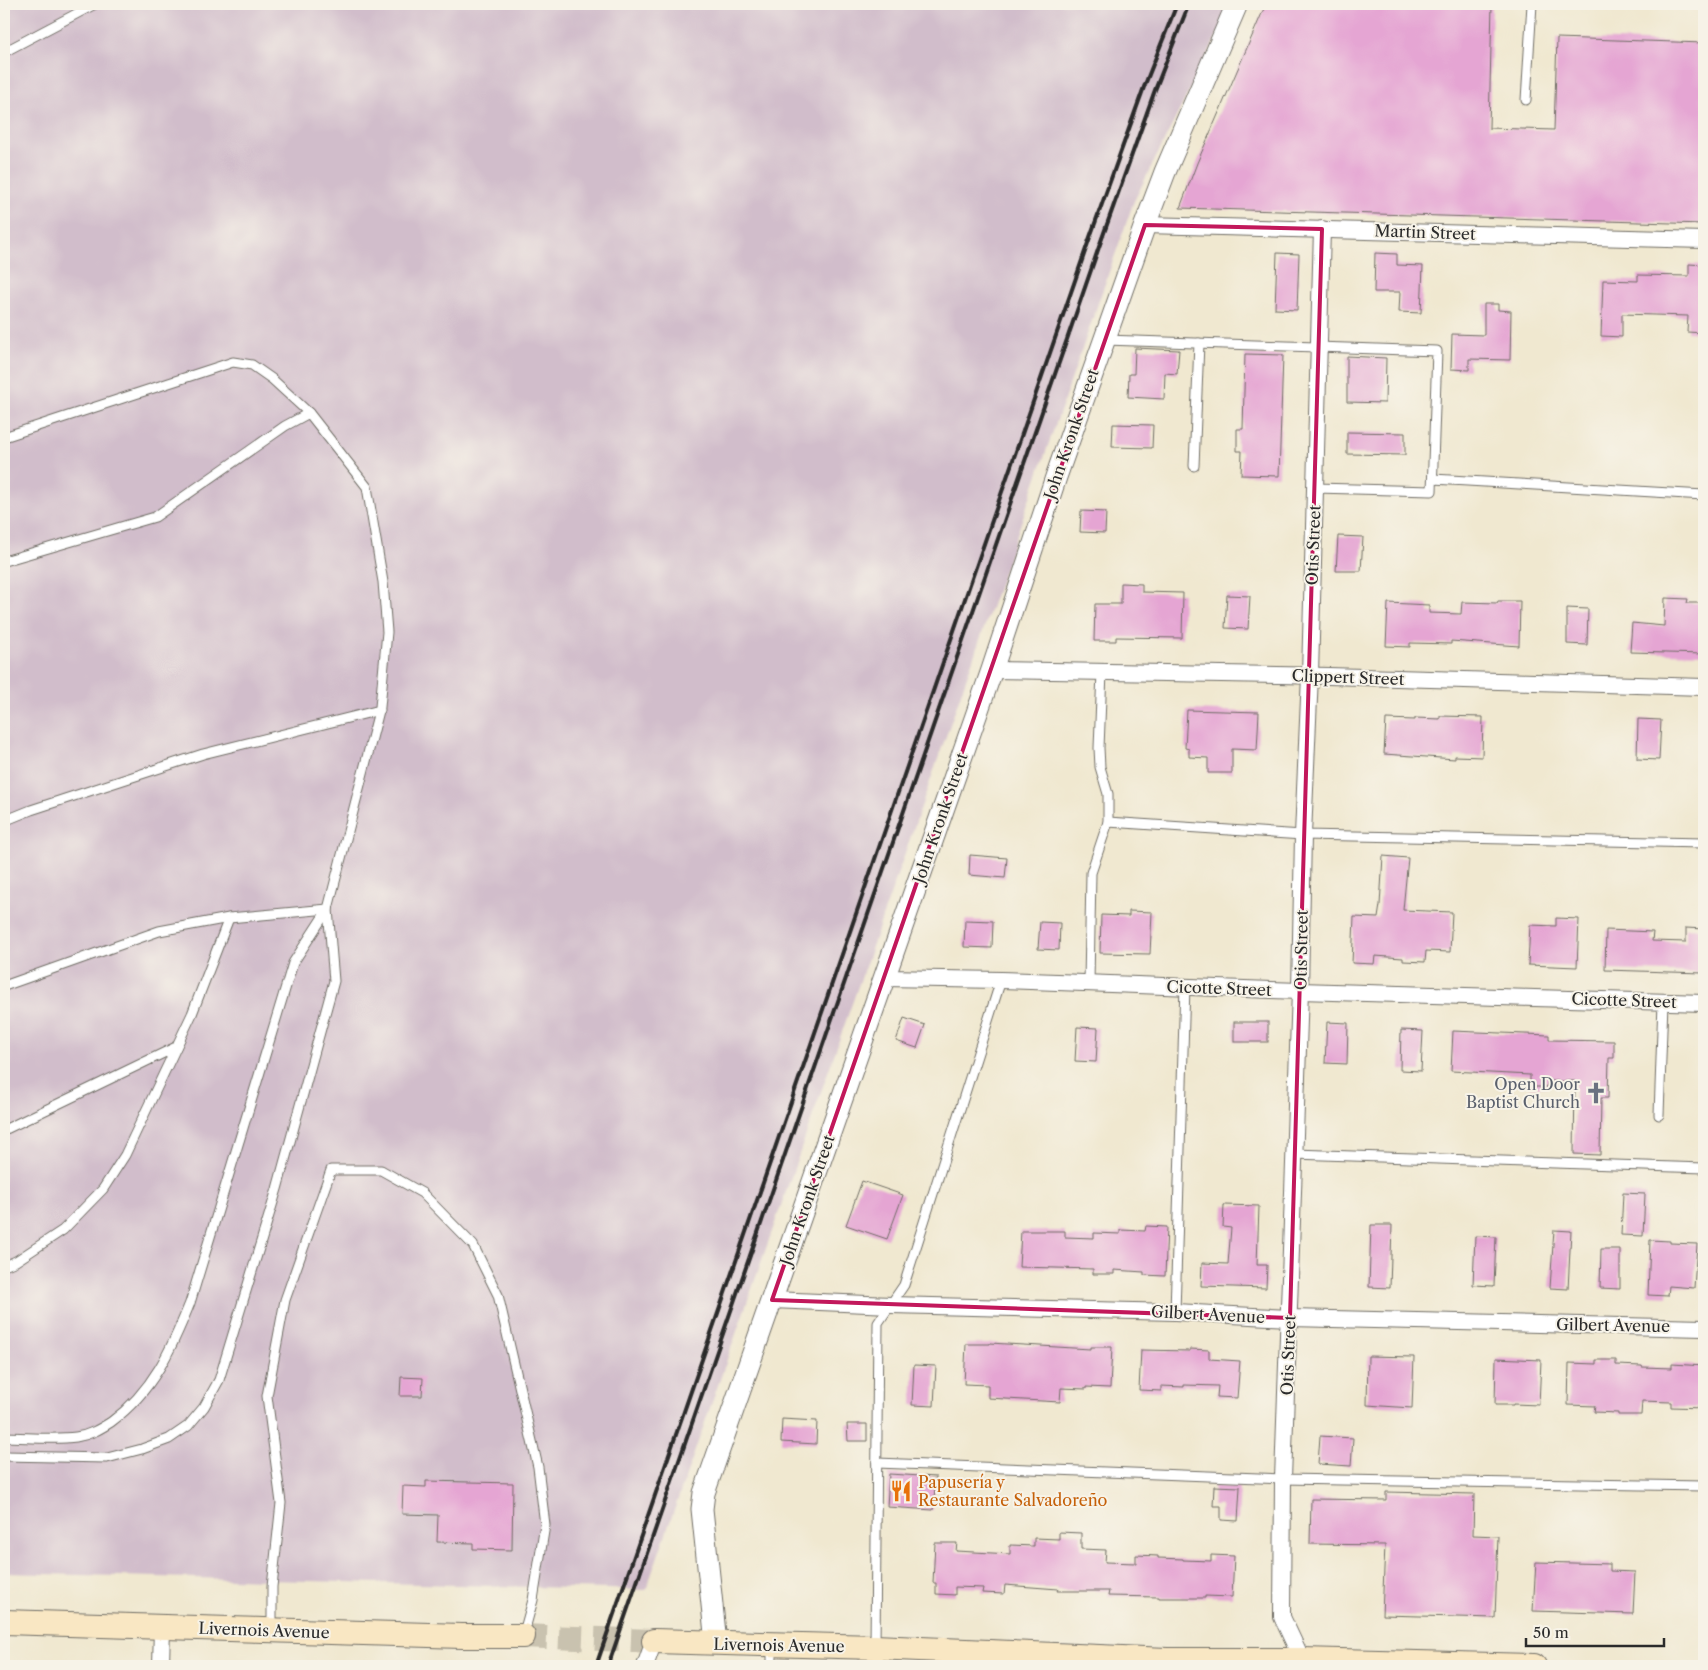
<svg xmlns="http://www.w3.org/2000/svg" width="1708" height="1670" font-family="'Libre Caslon Text',serif">
  <style>
    .industrial { fill: #d1bdcb }
    .building { fill: #e5a5d3 }
    .lines { fill: none; stroke-linecap: round; stroke-linejoin: round }
    .secondary-tunnel { stroke: #c9c2af; stroke-width: 24; stroke-dasharray: 24 12; stroke-linecap: butt }
    .service-casing { stroke: #706d65; stroke-width: 11 }
    .minor-casing { stroke: #706d65; stroke-width: 18 }
    .tertiary-casing { stroke: #706d65; stroke-width: 23 }
    .secondary-casing { stroke: #706d65; stroke-width: 26 }
    .service { stroke: #fff; stroke-width: 9 }
    .minor { stroke: #fff; stroke-width: 16 }
    .tertiary { stroke: #fff; stroke-width: 21 }
    .secondary { stroke: #f9e7c3; stroke-width: 24 }
    .rail { stroke: #2b2b2b; stroke-width: 4 }
    .marked { fill: none; stroke: #c2185b; stroke-width: 4; stroke-linejoin: round }
    .labels { text-anchor: middle; stroke-width: 4; stroke-linejoin: round; paint-order: stroke }
    .street-label { font-size: 16px; fill: #2b2b2b; stroke: #f7f3e8 }
    .worship-label { font-size: 16px; fill: #5b616d; stroke: #f7f3e8; text-anchor: end }
    .food-label { font-size: 16px; fill: #c56008; stroke: #f7f3e8; text-anchor: start }
  </style>
  <rect width="100%" height="100%" fill="#f7f3e8"/>
  <filter id="ink" filterUnits="userSpaceOnUse"><feTurbulence type="fractalNoise" baseFrequency=".02" numOctaves="2"/><feDisplacementMap in="SourceGraphic" scale="10" xChannelSelector="R" yChannelSelector="G"/><feConvolveMatrix kernelMatrix="1 2 1 2 8 2 1 2 1" color-interpolation-filters="sRGB"/></filter>
  <filter id="wash" filterUnits="userSpaceOnUse"><feTurbulence type="fractalNoise" baseFrequency=".0096" numOctaves="4" result="noise"/><feDisplacementMap in="SourceGraphic" scale="20" xChannelSelector="R" yChannelSelector="G"/><feGaussianBlur stdDeviation="1.12" result="paint"/><feColorMatrix in="noise" values="0 0 0 0 0 0 0 0 0 0 0 0 0 0 0 0 0 1.4 0 .05"/><feComposite in="paint" operator="in"/></filter>
  <g filter="url(#wash)">
    <rect width="100%" height="100%" fill="#f0e8d0"/>
    <!-- industrial -->
    <polygon class="industrial" points="4,4 1233,4 1134,201 646,1590 4,1573"/>
    <g id="blocks">
      <!-- building -->
      <g class="building">
        <polygon points="1266,4 1492,4 1489,128 1554,130 1557,38 1704,43 1704,224 1180,208 1197,163"/>
        <polygon points="1277,253 1299,254 1297,310 1275,309"/>
        <polygon points="1375,253 1397,254 1397,265 1423,266 1421,313 1399,312 1400,292 1374,292"/>
        <polygon points="1689,264 1704,265 1704,333 1687,332 1688,316 1622,314 1622,337 1601,336 1603,280 1638,281 1638,275 1689,276"/>
        <polygon points="1484,304 1498,304 1498,310 1511,311 1510,360 1469,359 1469,370 1451,369 1452,334 1484,335"/>
        <polygon points="1135,348 1179,350 1177,374 1165,373 1164,399 1128,397 1129,374 1134,374"/>
        <polygon points="1245,354 1283,355 1279,476 1241,475 1242,451 1237,451 1237,429 1243,429"/>
        <polygon points="1347,356 1386,358 1385,403 1347,402"/>
        <polygon points="1113,424 1153,425 1152,448 1112,447"/>
        <polygon points="1347,432 1405,433 1405,455 1347,454"/>
        <polygon points="1081,511 1106,512 1105,533 1080,532"/>
        <polygon points="1338,536 1363,537 1361,571 1336,571"/>
        <polygon points="1121,583 1142,584 1142,592 1183,593 1182,638 1116,637 1116,641 1094,641 1095,604 1121,604"/>
        <polygon points="1227,595 1250,596 1248,629 1225,628"/>
        <polygon points="1665,598 1688,599 1687,603 1704,603 1704,654 1630,652 1632,623 1664,626"/>
        <polygon points="1498,601 1520,601 1519,646 1451,641 1451,644 1410,643 1410,647 1386,646 1388,603 1429,605 1429,613 1461,614 1462,602 1497,603"/>
        <polygon points="1567,608 1588,609 1587,645 1567,644"/>
        <polygon points="1187,710 1259,712 1257,750 1232,749 1232,773 1208,773 1208,758 1189,757 1189,749 1185,748"/>
        <polygon points="1440,716 1483,717 1482,757 1455,756 1455,759 1384,754 1386,719 1415,720 1415,718 1440,719"/>
        <polygon points="1638,719 1661,720 1659,760 1637,759"/>
        <polygon points="970,855 1007,858 1005,878 969,875"/>
        <polygon points="1383,856 1408,858 1403,910 1452,912 1450,952 1426,951 1425,962 1403,961 1403,958 1375,956 1374,964 1352,963 1354,917 1378,918 1380,905"/>
        <polygon points="1129,911 1152,912 1150,954 1100,953 1101,915 1129,916"/>
        <polygon points="1556,918 1579,919 1577,967 1528,965 1530,925 1556,926"/>
        <polygon points="965,920 993,921 992,948 964,947"/>
        <polygon points="1040,922 1060,923 1059,950 1038,949"/>
        <polygon points="1686,928 1704,929 1703,973 1605,970 1606,930 1653,932 1652,941 1686,942"/>
        <polygon points="904,1018 925,1025 917,1048 896,1041"/>
        <rect x="1234" y="1022" width="34" height="20"/>
        <polygon points="1327,1022 1348,1023 1347,1064 1325,1063"/>
        <polygon points="1077,1027 1098,1028 1096,1062 1075,1061"/>
        <polygon points="1401,1030 1423,1031 1421,1071 1400,1070"/>
        <polygon points="1453,1031 1549,1035 1549,1040 1614,1041 1614,1058 1609,1058 1608,1098 1601,1098 1600,1155 1574,1154 1575,1081 1548,1081 1547,1087 1530,1087 1530,1075 1451,1071"/>
        <polygon points="862,1181 903,1195 887,1239 846,1225"/>
        <polygon points="1623,1193 1645,1194 1643,1236 1621,1235"/>
        <polygon points="1224,1205 1259,1206 1257,1265 1267,1265 1266,1288 1201,1286 1202,1263 1228,1264 1231,1228 1223,1227"/>
        <polygon points="1371,1225 1392,1225 1390,1288 1369,1287"/>
        <polygon points="1146,1226 1167,1227 1165,1276 1144,1275 1144,1272 1114,1270 1114,1274 1093,1274 1093,1269 1019,1267 1021,1231 1065,1231 1065,1237 1094,1238 1094,1233 1120,1234 1120,1230 1145,1231"/>
        <polygon points="1554,1230 1571,1231 1568,1289 1550,1288"/>
        <polygon points="1475,1236 1496,1237 1494,1286 1473,1285"/>
        <polygon points="1650,1240 1670,1241 1670,1243 1697,1244 1694,1288 1669,1286 1668,1296 1648,1295"/>
        <polygon points="1601,1249 1620,1249 1620,1289 1600,1288"/>
        <polygon points="990,1343 1090,1349 1090,1347 1112,1347 1110,1388 1086,1387 1086,1389 1061,1388 1060,1402 988,1398 988,1385 964,1384 966,1344 990,1344"/>
        <polygon points="1190,1349 1209,1350 1209,1359 1240,1361 1237,1398 1217,1397 1218,1386 1184,1385 1184,1387 1161,1386 1161,1391 1139,1390 1141,1350 1190,1351"/>
        <polygon points="1368,1356 1414,1357 1412,1408 1367,1405"/>
        <polygon points="1496,1358 1541,1360 1539,1405 1513,1404 1513,1405 1495,1405"/>
        <polygon points="1596,1360 1616,1360 1616,1365 1642,1366 1642,1367 1672,1368 1672,1364 1704,1366 1704,1408 1671,1407 1671,1402 1642,1401 1641,1415 1618,1415 1618,1413 1594,1412 1595,1406 1568,1405 1569,1363 1596,1364"/>
        <polygon points="914,1365 936,1366 934,1406 912,1405"/>
        <polygon points="401,1377 423,1378 422,1396 400,1396"/>
        <polygon points="782,1419 817,1421 816,1444 781,1442"/>
        <polygon points="847,1424 867,1424 867,1441 848,1441"/>
        <polygon points="1320,1436 1353,1438 1351,1466 1318,1464"/>
        <polygon points="889,1474 936,1477 933,1510 887,1507"/>
        <polygon points="426,1481 513,1483 512,1550 473,1549 473,1543 437,1542 438,1515 402,1514 403,1486 426,1487"/>
        <polygon points="1214,1486 1240,1487 1238,1521 1221,1520 1221,1506 1213,1506"/>
        <polygon points="1386,1492 1474,1494 1473,1535 1498,1536 1495,1618 1382,1615 1385,1545 1310,1544 1311,1499 1386,1500"/>
        <polygon points="1059,1532 1081,1533 1081,1549 1106,1550 1105,1562 1136,1563 1136,1555 1158,1556 1158,1558 1183,1559 1183,1560 1211,1561 1211,1555 1234,1556 1232,1597 1205,1596 1205,1598 1159,1598 1159,1597 1108,1596 1109,1591 1057,1591 1058,1589 1005,1585 1004,1594 982,1593 983,1588 955,1587 955,1595 936,1594 936,1583 933,1583 935,1543 957,1543 956,1551 1010,1554 1010,1545 1034,1546 1034,1538 1059,1539"/>
        <polygon points="1536,1562 1610,1564 1610,1571 1635,1572 1633,1614 1533,1611"/>
      </g>
    </g>
  </g>
  <g filter="url(#ink)">
    <use href="#blocks" fill-opacity="0" stroke="#706d65" stroke-width="1"/>
    <g class="lines">
      <!-- secondary-tunnel -->
      <polyline class="secondary-tunnel" points="523,1636 654,1641"/>
      <!-- service casing -->
      <g class="service-casing">
        <g id="service">
          <polyline points="4,52 95,4"/>
          <polyline points="1526,100 1532,4"/>
          <polyline points="1105,340 1437,351 1432,491 1315,488"/>
          <polyline points="4,437 233,362 252,365 272,379 309,413"/>
          <polyline points="1194,466 1199,343"/>
          <polyline points="1433,479 1704,495"/>
          <path d="M4,561L155,517L285,426L309,413L367,487L383,582L387,632L380,707L328,909L293,963L190,1303C171,1350 153,1391 111,1422C100,1429 90,1435 76,1437C54,1440 26,1437 4,1437"/>
          <polyline points="4,821 31,810 203,754 380,710"/>
          <polyline points="1108,822 1303,835 1704,843"/>
          <polyline points="1089,983 1091,873 1108,822 1108,794 1100,767 1099,748 1102,672"/>
          <polyline points="4,986 159,931 229,918 328,909"/>
          <polyline points="1659,1115 1663,1002"/>
          <polyline points="4,1130 176,1047"/>
          <polyline points="1294,1154 1704,1168"/>
          <polyline points="4,1266 16,1261 63,1230 103,1189 125,1155 192,1014 229,918"/>
          <polyline points="1175,1312 1185,986"/>
          <polyline points="4,1456 107,1458 142,1449 169,1439 188,1426 204,1407 219,1380 277,1189 334,981 328,909"/>
          <polyline points="877,1463 1283,1479 1704,1486"/>
          <polyline points="272,1629 272,1587 281,1503 267,1396 285,1300 331,1170 381,1170 422,1193 473,1245 498,1295 538,1467 545,1525 533,1600 523,1636"/>
          <polyline points="875,1647 878,1323 904,1285 1001,980"/>
          <polyline points="772,1666 772,1645"/>
        </g>
      </g>
      <!-- minor casing -->
      <g class="minor-casing">
        <g id="minor">
          <polyline points="1145,225 1704,240"/>
          <polyline points="992,670 1329,676 1704,687"/>
          <polyline points="884,978 1001,980 1300,991 1704,1003"/>
          <polyline points="772,1300 891,1305 1175,1312 1290,1318 1704,1328"/>
          <polyline points="161,1666 162,1627"/>
          <polyline points="645,1666 654,1641"/>
          <polyline points="1305,1666 1282,1617 1283,1479 1300,991 1303,835 1310,675 1322,229"/>
        </g>
      </g>
      <!-- tertiary casing -->
      <g class="tertiary-casing">
        <polyline id="tertiary" points="716,1643 702,1509 704,1493 992,670 1056,477 1145,225 1165,172 1237,4"/>
      </g>
      <!-- secondary casing -->
      <g class="secondary-casing">
        <g id="secondary">
          <polyline points="4,1622 462,1636 523,1636"/>
          <polyline points="654,1641 875,1647 1167,1660 1302,1660 1534,1666"/>
        </g>
      </g>
      <!-- service -->
      <use href="#service" class="service"/>
      <!-- minor -->
      <use href="#minor" class="minor"/>
      <!-- tertiary -->
      <use href="#tertiary" class="tertiary"/>
      <!-- secondary -->
      <use href="#secondary" class="secondary"/>
      <!-- rail -->
      <g class="rail">
        <polyline points="596,1666 1089,240 1144,87 1177,4"/>
        <polyline points="608,1666 1100,244 1155,90 1189,4"/>
      </g>
    </g>
  </g>
  <!-- marked area -->
  <path class="marked" d="M1145,225L1322,229L1290,1318L772,1300Z"/>
  <!-- icons -->
  <defs>
    <g id="church-bare" transform="scale(1.725)"><path d="M-1.2-6h2.4v3.5h3.3v2.4h-3.3V6h-2.4V-.1h-3.3v-2.4h3.3Z" fill="#6b7280" stroke="#f7f3e8" stroke-width="2.5" paint-order="stroke"/></g>
    <g id="restaurant-bare" transform="scale(1.725)"><path d="M-5-6h1v4h1v-4h1v4h1v-4h1v5L-1.5 .5V6h-2V.5L-5-1ZM5-6V6H3V1.5H1.5Q1.5-4 5-6Z" fill="#e8710a" stroke="#f7f3e8" stroke-width="2.5" paint-order="stroke"/></g>
  </defs>
  <g fill-rule="evenodd">
    <use href="#church-bare" x="1596" y="1093"/>
    <use href="#restaurant-bare" x="901" y="1491"/>
  </g>
  <g class="labels">
    <!-- street labels -->
    <g class="street-label">
      <text transform="translate(1425 232) rotate(2)" y="6">Martin Street</text>
      <text transform="translate(1071 434) rotate(-71)" y="6">John Kronk Street</text>
      <text transform="translate(1313 545) rotate(-88)" y="6">Otis Street</text>
      <text transform="translate(1348 677) rotate(2)" y="6">Clippert Street</text>
      <text transform="translate(940 818) rotate(-71)" y="6">John Kronk Street</text>
      <text transform="translate(1301 950) rotate(-89)" y="6">Otis Street</text>
      <text transform="translate(1219 988) rotate(2)" y="6">Cicotte Street</text>
      <text transform="translate(1624 1000) rotate(2)" y="6">Cicotte Street</text>
      <text transform="translate(807 1200) rotate(-71)" y="6">John Kronk Street</text>
      <text transform="translate(1208 1314) rotate(3)" y="6">Gilbert Avenue</text>
      <text transform="translate(1613 1325) rotate(1)" y="6">Gilbert Avenue</text>
      <text transform="translate(1288 1355) rotate(-88)" y="6">Otis Street</text>
      <text transform="translate(264 1630) rotate(2)" y="6">Livernois Avenue</text>
      <text transform="translate(779 1645) rotate(1)" y="6">Livernois Avenue</text>
    </g>
    <!-- worship labels -->
    <g class="worship-label">
      <text x="1580" y="1090">Open Door<tspan x="1580" dy="18">Baptist Church</tspan></text>
    </g>
    <!-- food labels -->
    <g class="food-label">
      <text x="918" y="1488">Papusería y<tspan x="918" dy="18">Restaurante Salvadoreño</tspan></text>
    </g>
  </g>
  <!-- margin -->
  <rect width="1708" height="1670" fill="none" stroke="#f7f3e8" stroke-width="20"/>
  <!-- scale -->
  <path d="M1526 1638v8h138v-8" fill="none" stroke="#2b2b2b" stroke-width="2.5"/>
  <text x="1533" y="1638" font-size="15" fill="#2b2b2b" stroke="#f7f3e8" stroke-width="4" paint-order="stroke">50 m</text>
</svg>
